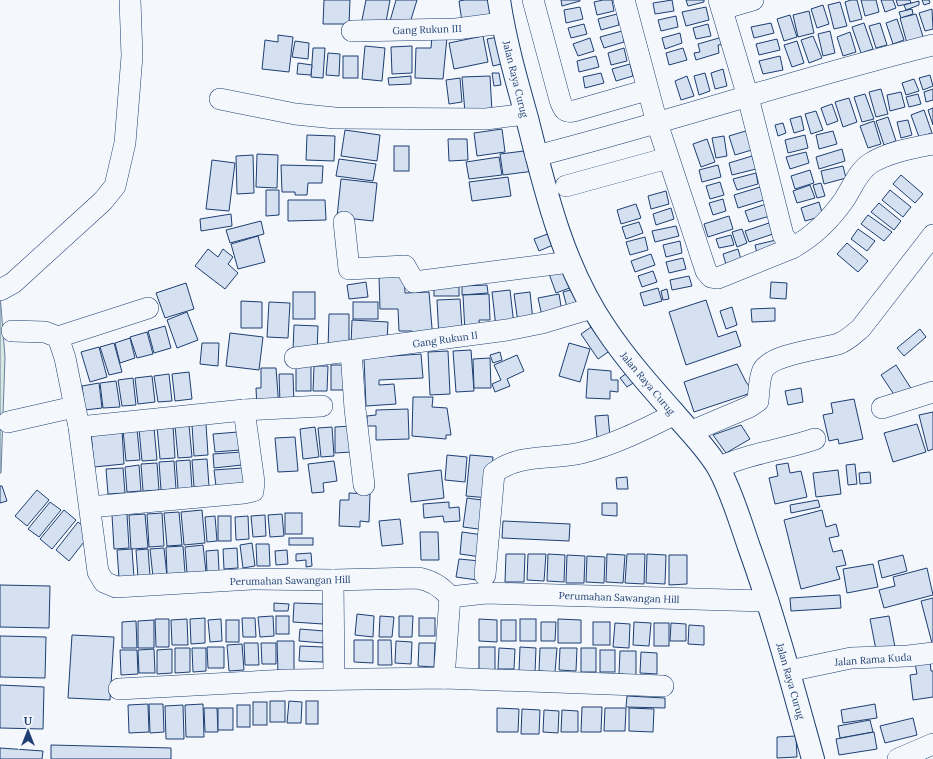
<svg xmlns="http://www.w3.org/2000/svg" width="933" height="759" font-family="Lora,serif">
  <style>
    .green { fill: #d7e8df; stroke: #687fa3 }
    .building { fill: #d5e0f0; stroke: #1d3f73 }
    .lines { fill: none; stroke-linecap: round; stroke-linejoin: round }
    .minor-casing { stroke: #1d3f73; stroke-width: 22 }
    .major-casing { stroke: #1d3f73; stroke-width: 24 }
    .minor { stroke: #f4f7fb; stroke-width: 21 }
    .major { stroke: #f4f7fb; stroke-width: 22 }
    .labels { text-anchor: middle; stroke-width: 3; stroke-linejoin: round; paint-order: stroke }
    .street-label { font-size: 10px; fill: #1d3f73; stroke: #f4f7fb }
  </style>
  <rect width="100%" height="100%" fill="#f4f7fb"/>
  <!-- green -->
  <polygon class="green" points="0,294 5,357 1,473 0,473"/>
  <!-- building -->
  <g class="building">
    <polygon points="324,0 350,0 349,24 323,24"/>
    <polygon points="366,0 390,0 386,22 361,25"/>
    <polygon points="396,0 417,0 409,26 390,21"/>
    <polygon points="465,0 490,0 493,17 462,22 459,1"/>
    <polygon points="561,0 580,0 580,1 562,6"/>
    <polygon points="603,0 612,0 614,11 597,15 594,2"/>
    <polygon points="672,0 674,11 655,14 653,3"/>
    <polygon points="686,0 704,0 704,2 688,6"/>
    <polygon points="851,0 857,0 862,19 850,22 845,2"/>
    <polygon points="861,0 876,0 879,12 865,16"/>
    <polygon points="881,0 893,0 896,8 885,12"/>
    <polygon points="896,0 910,0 911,3 898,6"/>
    <polygon points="922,0 929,0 930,3 924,5"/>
    <polygon points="919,1 919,5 906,10 904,5"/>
    <polygon points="840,2 847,26 834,29 828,5"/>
    <polygon points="823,5 829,24 817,28 811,9"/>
    <polygon points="580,7 583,19 566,23 564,10"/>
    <polygon points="706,7 709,20 686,26 682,12"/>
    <polygon points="912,9 913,14 901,18 899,12"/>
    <polygon points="932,9 933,29 925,31 919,13"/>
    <polygon points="809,11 814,33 798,37 793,15"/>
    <polygon points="617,14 619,25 601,30 598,19"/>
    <polygon points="916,14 925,43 908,47 900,18"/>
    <polygon points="790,15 797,37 784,41 777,19"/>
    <polygon points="676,16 678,27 661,31 658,20"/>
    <polygon points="897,19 904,40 893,44 886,23"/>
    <polygon points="771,23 774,33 754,38 751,27"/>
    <polygon points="864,23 873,49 861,53 852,27"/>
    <polygon points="880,23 887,45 876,48 869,26"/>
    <polygon points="584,24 587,34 571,38 568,28"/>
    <polygon points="708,24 711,36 696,39 693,28"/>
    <polygon points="622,31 624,42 604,48 600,37"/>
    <polygon points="830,31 835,53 823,56 818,34"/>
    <polygon points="850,32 856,52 843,56 837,37"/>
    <polygon points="680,33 682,43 665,49 662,38"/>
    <polygon points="278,35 293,37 289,72 262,69 265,40 278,42"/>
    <polygon points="432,36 447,37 443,79 415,78 416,48 431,48"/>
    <polygon points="483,36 488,62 454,69 449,43"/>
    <polygon points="504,36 510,62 493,66 487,39"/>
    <polygon points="726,36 728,44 718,45 719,53 696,60 694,53 700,52 698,44"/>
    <polygon points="813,36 822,58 809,63 801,40"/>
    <polygon points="590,38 594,51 578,56 573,44"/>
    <polygon points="777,39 780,50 759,55 756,44"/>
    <polygon points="295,41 309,43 308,59 292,57"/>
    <polygon points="797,41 804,63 792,67 784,45"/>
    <polygon points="365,46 385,48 382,81 362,79"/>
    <polygon points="412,46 412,73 392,74 391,47"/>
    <polygon points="313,48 325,48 323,78 311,77"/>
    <polygon points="624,48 627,61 611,65 608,53"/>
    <polygon points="683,48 687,60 669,65 666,53"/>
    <polygon points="328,53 340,54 339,76 326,75"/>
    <rect x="343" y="56" width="15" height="22"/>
    <polygon points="596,56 599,67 579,72 577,61"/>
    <polygon points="780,56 783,70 763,74 759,61"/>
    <polygon points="298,63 312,65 311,75 297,74"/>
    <polygon points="630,64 633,76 616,81 612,69"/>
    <polygon points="723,69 727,86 715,89 711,73"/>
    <polygon points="492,73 499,73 501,85 494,86"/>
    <polygon points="601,73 604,83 585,88 583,77"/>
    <polygon points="705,73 710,91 699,95 694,76"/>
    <polygon points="930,75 933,86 923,90 919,78"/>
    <polygon points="411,76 411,84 389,85 388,78"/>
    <polygon points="490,76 492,112 465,113 462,77"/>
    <polygon points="687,76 694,96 681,100 675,81"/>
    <polygon points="460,78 462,102 449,104 446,80"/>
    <polygon points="914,79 919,91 906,95 902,83"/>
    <polygon points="881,89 888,114 876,117 869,92"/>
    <polygon points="933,89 933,100 926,102 924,92"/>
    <polygon points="901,92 905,107 890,111 887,95"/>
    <polygon points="865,94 874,119 862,122 854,97"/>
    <polygon points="918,94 921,104 909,107 906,97"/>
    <polygon points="849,98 857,122 843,127 835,102"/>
    <polygon points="832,104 838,121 827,125 821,108"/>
    <polygon points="933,108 933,125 928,110"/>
    <polygon points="924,110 932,133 919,137 911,115"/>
    <polygon points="816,111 823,130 811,134 805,114"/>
    <polygon points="801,116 804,130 794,133 790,119"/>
    <polygon points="888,117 896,141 884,145 876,121"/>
    <polygon points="908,120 912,135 901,138 897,122"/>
    <polygon points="874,121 881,144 868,148 860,126"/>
    <polygon points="783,123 786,133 778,136 775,125"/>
    <polygon points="502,129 505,152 477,156 474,133"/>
    <polygon points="345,130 380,135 377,161 341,156"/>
    <polygon points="749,130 755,149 735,155 729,136"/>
    <polygon points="833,131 837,144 819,149 816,135"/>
    <polygon points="307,135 335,136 334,161 306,160"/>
    <polygon points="805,135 808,148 788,153 785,140"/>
    <polygon points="724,136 727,156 716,158 712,138"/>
    <polygon points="448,139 467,139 468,160 449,161"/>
    <polygon points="707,139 715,162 701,167 693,144"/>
    <rect x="394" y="146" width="15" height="25"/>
    <polygon points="842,149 845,161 819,169 816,157"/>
    <polygon points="532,150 534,171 503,175 500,154"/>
    <polygon points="806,152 809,163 790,169 786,157"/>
    <polygon points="257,154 278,155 277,188 256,187"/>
    <polygon points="253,155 254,193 237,194 236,156"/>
    <polygon points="752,156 756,169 732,175 729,163"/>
    <polygon points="499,157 502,175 469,179 466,162"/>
    <polygon points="339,159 376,164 373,181 336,176"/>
    <polygon points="212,160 235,163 229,211 206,209"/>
    <polygon points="281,165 323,166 322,183 308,183 307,195 295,195 295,192 282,192"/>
    <polygon points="718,165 721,177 702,182 699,170"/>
    <polygon points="843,166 846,178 824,184 821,171"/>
    <polygon points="810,170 814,183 795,189 791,176"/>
    <polygon points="756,173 758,184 737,190 733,179"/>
    <polygon points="901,175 923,194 915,203 893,184"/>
    <polygon points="508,177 511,196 472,201 469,182"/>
    <polygon points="341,179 377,183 373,221 337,217"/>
    <polygon points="720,182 724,195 710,199 706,186"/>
    <polygon points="821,183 825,196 817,198 813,185"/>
    <polygon points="810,185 815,198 797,203 793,191"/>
    <polygon points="760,187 764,200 738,208 734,195"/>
    <polygon points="266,190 279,190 279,215 266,216"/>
    <polygon points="890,190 911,207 903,217 882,200"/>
    <polygon points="666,191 669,204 651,209 648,196"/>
    <polygon points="723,199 726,211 713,215 709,203"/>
    <polygon points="288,200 325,200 326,220 288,221"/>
    <polygon points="819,202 823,216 805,221 801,208"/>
    <polygon points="879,203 901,221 894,230 871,212"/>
    <polygon points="636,204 641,218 621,224 617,210"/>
    <polygon points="766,204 770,216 749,222 745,211"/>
    <polygon points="671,208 674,219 656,225 653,214"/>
    <polygon points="231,214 232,226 201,231 200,219"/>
    <polygon points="868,215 892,232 884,241 861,224"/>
    <polygon points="729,216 733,229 708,237 704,224"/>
    <polygon points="261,221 264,234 230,243 226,230"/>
    <polygon points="639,222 643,233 626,239 622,227"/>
    <polygon points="769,223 773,234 749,242 745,231"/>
    <polygon points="676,226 679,236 655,242 652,231"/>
    <polygon points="742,229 747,243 737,247 732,232"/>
    <polygon points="858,229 875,241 867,251 851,239"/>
    <polygon points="556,231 560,242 539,251 534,239"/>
    <polygon points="731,235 734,245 719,248 716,239"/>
    <polygon points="258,236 265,262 238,269 231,244"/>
    <polygon points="645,237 648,250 630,255 626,242"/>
    <polygon points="776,240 780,252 758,258 755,245"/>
    <polygon points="680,241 682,253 666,257 663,245"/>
    <polygon points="847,243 868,261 858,272 837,254"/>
    <polygon points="208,249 218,257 223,249 233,257 228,264 238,273 225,289 195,266"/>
    <polygon points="738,249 742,263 727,268 723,254"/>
    <polygon points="651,254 655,265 635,272 631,261"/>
    <polygon points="683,258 686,269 669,273 666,262"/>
    <polygon points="567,264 575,286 556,293 548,271"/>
    <polygon points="653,271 657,282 642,287 638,276"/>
    <polygon points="404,274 405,293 429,292 433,340 413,341 412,331 399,331 398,309 380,309 379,276"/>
    <polygon points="689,276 692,286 672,290 670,280"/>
    <polygon points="366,282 368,297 349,299 347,285"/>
    <polygon points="771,282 787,283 786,299 770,298"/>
    <polygon points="186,283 194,309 165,318 156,293"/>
    <polygon points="487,285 488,293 462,295 462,286"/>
    <rect x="434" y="286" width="25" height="10"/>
    <polygon points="578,288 583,306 568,311 563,292"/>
    <polygon points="658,288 662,301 644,306 640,293"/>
    <polygon points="667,289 669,299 663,300 661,291"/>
    <polygon points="510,290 514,325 496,327 492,292"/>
    <rect x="293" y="292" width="22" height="27"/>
    <polygon points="530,292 533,321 518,323 514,294"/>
    <polygon points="489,294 490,320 479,320 480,332 465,332 463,295"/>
    <polygon points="559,294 562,312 542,316 538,298"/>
    <polygon points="460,299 462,329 439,338 437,300"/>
    <polygon points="706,300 718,337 736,331 741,346 686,365 669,312"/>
    <polygon points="241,301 262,302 262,328 241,328"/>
    <polygon points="269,302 290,303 288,338 267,337"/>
    <rect x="353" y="302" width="25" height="17"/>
    <polygon points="732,307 737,325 726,329 720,311"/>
    <polygon points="775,308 775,321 752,322 751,309"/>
    <polygon points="187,312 198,340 177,348 167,320"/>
    <polygon points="329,314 349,314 349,350 328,350"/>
    <polygon points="352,320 388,322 387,341 351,345"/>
    <polygon points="597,323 614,348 598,359 581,334"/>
    <polygon points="294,325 318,326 317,352 293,351"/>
    <polygon points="165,326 171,348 154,353 148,331"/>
    <polygon points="920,329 926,337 904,356 897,348"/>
    <polygon points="147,332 153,354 137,358 130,337"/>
    <polygon points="230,333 263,337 259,370 226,366"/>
    <polygon points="130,338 135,358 120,363 115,343"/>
    <polygon points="114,343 122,372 109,375 100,347"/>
    <polygon points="202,343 219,343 218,366 200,364"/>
    <polygon points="569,343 590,349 580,382 559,376"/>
    <polygon points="99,347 107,377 90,382 81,352"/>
    <polygon points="471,350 474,391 456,392 453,351"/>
    <polygon points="448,351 450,394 430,395 428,352"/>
    <polygon points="500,352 502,360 493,363 490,355"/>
    <polygon points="421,354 423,378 379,380 379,385 394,384 396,404 366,406 364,358"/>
    <polygon points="517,355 524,371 507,379 510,386 495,392 492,384 501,380 494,365"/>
    <polygon points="490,358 491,388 474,388 473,359"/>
    <polygon points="737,364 746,382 754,392 694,412 684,382"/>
    <rect x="331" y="365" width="16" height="25"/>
    <polygon points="896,365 914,393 899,402 881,375"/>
    <rect x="296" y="366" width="15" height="25"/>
    <polygon points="314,366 328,366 327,391 313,391"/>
    <polygon points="261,368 276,368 279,408 257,409 256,388 261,388"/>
    <polygon points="588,369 611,371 611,380 618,380 618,392 610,391 610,399 586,398"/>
    <polygon points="631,370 638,380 627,387 620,378"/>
    <polygon points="189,372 192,399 175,401 172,374"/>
    <polygon points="169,374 172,401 158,402 154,376"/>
    <polygon points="279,374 293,374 294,404 280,404"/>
    <polygon points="152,376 155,402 138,404 135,378"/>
    <polygon points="133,378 136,405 122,406 118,380"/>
    <polygon points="116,381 120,407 103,408 100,383"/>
    <polygon points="99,383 102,408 85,410 82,386"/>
    <polygon points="801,388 803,402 788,405 785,391"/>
    <polygon points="413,397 433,397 432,407 447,408 451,435 446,435 446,439 412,436"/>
    <polygon points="854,399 863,439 839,444 838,439 829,441 823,415 833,413 831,403"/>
    <polygon points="408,409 409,439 376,440 376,426 367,426 367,416 376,415 376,410"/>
    <polygon points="933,412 933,449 928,451 919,415"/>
    <polygon points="608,415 610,437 597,438 595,416"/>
    <polygon points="206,424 208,455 194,456 192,425"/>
    <polygon points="917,424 926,452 893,462 884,433"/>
    <polygon points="189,425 192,457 178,458 175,426"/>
    <polygon points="741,425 750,439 726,453 713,435"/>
    <polygon points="173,426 175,458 160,459 157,427"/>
    <polygon points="352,426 352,452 335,453 335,427"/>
    <polygon points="315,427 319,457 303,459 300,429"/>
    <polygon points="332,427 334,456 321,457 318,428"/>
    <polygon points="154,428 157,460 142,461 139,429"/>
    <polygon points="137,429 140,460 126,461 123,430"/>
    <polygon points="122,430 124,464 94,467 91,432"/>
    <polygon points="238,432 240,450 215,452 213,434"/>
    <polygon points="295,437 298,471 278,472 275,438"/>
    <polygon points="241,452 242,465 214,468 213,454"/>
    <polygon points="447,455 467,457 465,482 445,480"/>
    <polygon points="470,455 493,457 489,498 466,496"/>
    <polygon points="207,459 209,486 194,487 192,460"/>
    <polygon points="190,460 192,488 178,489 176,461"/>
    <polygon points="174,461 176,489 161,490 159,462"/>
    <polygon points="334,461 337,481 323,483 324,492 312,493 308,464"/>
    <polygon points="157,463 159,490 143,491 141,464"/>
    <polygon points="788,463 790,473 801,471 807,497 775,504 769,478 778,476 776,465"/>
    <polygon points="855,464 857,484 848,485 846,465"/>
    <polygon points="139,465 141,491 127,492 125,467"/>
    <polygon points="123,468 125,493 108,494 106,469"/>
    <polygon points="242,468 244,484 216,486 214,470"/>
    <polygon points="441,470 444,498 411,502 408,474"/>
    <polygon points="838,470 841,494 816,497 813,473"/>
    <polygon points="870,472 871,483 860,484 859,473"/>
    <polygon points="627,477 628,489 617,489 616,478"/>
    <polygon points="0,486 2,486 7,501 0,503"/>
    <polygon points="37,490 49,500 27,526 15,516"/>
    <polygon points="349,493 370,494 369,522 360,521 360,527 339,526 340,500 349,500"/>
    <polygon points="467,498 489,501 486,530 463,527"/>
    <polygon points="818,500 820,507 791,513 790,505"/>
    <polygon points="50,502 61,510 39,537 28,529"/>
    <polygon points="449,502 449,508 459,507 460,521 444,522 443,516 424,518 423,504"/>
    <polygon points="602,503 617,503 617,516 602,515"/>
    <polygon points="64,510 76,520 52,549 40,539"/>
    <polygon points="202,510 205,543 184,545 181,512"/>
    <polygon points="822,510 826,527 836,524 839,536 829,538 833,552 842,550 846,565 836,567 840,579 801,589 784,520"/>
    <polygon points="179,512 182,545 167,546 164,513"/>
    <polygon points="162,513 164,546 149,547 147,514"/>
    <rect x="285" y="513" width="17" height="21"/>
    <polygon points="127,514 129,548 114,549 112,515"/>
    <polygon points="145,514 148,548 131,549 129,515"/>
    <polygon points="282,514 284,536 270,537 268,515"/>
    <polygon points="265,515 266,536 253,537 251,516"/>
    <polygon points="215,516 217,541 207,542 205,517"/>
    <rect x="218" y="516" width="13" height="25"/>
    <polygon points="248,516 249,539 236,540 235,517"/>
    <polygon points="400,519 403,544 382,546 379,521"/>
    <polygon points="503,521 570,524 569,541 502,538"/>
    <polygon points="78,522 91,533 69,561 56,550"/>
    <polygon points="420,532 438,532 439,560 421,560"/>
    <polygon points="462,532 483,535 481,557 460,554"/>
    <rect x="289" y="538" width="24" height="7"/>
    <polygon points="252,543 255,566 243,568 240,545"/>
    <polygon points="256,544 269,544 270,566 257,566"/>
    <polygon points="203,545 206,572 187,573 185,547"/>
    <polygon points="183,546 185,573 167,574 166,547"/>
    <polygon points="164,548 167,576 153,577 150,549"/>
    <polygon points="237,548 238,568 224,569 223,549"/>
    <polygon points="132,549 134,577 119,578 117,550"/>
    <polygon points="148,549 150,576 138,577 136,550"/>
    <polygon points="218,550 219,571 207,572 206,551"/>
    <polygon points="287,550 288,564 276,565 275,551"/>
    <polygon points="311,553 312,566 306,567 306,560 296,561 296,554"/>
    <polygon points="506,554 525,554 524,582 505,582"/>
    <polygon points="528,554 546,554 544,581 527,580"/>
    <polygon points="548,554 565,555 564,582 547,581"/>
    <polygon points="607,554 625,555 623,583 606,582"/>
    <polygon points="627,554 645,554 644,584 625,583"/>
    <polygon points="647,554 666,555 665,584 646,583"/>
    <polygon points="567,555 585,556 584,583 566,583"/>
    <polygon points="669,555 687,555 687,584 669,585"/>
    <polygon points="903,555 907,571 882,578 878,561"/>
    <polygon points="587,556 605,557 604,583 586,582"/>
    <polygon points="459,559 480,561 477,580 456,577"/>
    <polygon points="873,564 878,587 847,593 843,569"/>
    <polygon points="927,568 933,595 884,608 879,590 895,586 893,577"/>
    <polygon points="0,585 50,586 49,628 0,627"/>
    <polygon points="840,595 841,608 791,611 790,598"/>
    <polygon points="933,598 933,647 921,601"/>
    <polygon points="274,603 289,604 288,611 274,611"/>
    <polygon points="294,603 324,604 323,624 293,622"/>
    <polygon points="357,614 374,616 373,637 355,635"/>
    <polygon points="273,616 274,636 260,637 258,617"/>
    <rect x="276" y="616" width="13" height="18"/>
    <polygon points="380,616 394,617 392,637 379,637"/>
    <polygon points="399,616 413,616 412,637 399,637"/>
    <polygon points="889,616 895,647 876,650 870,619"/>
    <polygon points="205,618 205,643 191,644 190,619"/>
    <polygon points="242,618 255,618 256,637 243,637"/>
    <rect x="419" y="618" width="16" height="18"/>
    <polygon points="155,619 169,619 169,647 156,647"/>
    <polygon points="187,619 188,645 172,645 171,620"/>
    <polygon points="221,619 222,641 210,642 208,620"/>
    <polygon points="479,619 497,620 497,642 479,641"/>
    <rect x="520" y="619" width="16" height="22"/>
    <polygon points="558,619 581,620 581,643 558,643"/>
    <polygon points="154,620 154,648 138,648 138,621"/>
    <rect x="226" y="620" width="13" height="22"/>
    <rect x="501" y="620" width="15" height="21"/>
    <polygon points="136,621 137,648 122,648 122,622"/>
    <polygon points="541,622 556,622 555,641 541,641"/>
    <rect x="593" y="622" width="17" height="23"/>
    <polygon points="634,622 651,623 649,646 633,645"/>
    <polygon points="615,623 630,624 629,648 613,647"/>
    <rect x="654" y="623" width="15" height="23"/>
    <polygon points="671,623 686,624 686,641 670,641"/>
    <polygon points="689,625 704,626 704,645 688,644"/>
    <polygon points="300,629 324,631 323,643 299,641"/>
    <polygon points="72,635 114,637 110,700 68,698"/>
    <polygon points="0,636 46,637 45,678 0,677"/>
    <polygon points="354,640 373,640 373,663 354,662"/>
    <polygon points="378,640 391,640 392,665 378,665"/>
    <polygon points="277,641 294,641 294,672 278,673"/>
    <polygon points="396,641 412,642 411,664 395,663"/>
    <polygon points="244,643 258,643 259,665 245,665"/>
    <polygon points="261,643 276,643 276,664 262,664"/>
    <polygon points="419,643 435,643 434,667 418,666"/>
    <polygon points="242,644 244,670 229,671 227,645"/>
    <polygon points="300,646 323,647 323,662 299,661"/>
    <polygon points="207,647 224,647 224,668 208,668"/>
    <rect x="479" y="647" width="16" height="24"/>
    <polygon points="520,647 536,648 535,672 519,671"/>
    <polygon points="175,648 190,648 190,672 175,673"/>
    <polygon points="192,648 206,648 206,671 193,672"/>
    <polygon points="499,648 515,649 514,669 498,669"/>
    <polygon points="540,648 557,648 555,672 539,671"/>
    <polygon points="560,648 577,648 576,671 559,670"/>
    <rect x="581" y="648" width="15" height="24"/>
    <polygon points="154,649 155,673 139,673 138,650"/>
    <polygon points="172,649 172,673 157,674 157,650"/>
    <polygon points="120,650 137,650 138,674 121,675"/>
    <rect x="600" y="650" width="15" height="22"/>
    <polygon points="620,651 636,651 636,675 619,674"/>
    <polygon points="641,652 657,653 657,674 640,673"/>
    <polygon points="930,661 931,671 933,671 933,697 913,700 910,675 917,674 915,663"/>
    <polygon points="0,685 44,687 43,729 0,728"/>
    <polygon points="627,696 665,698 665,708 626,707"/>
    <rect x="270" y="701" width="15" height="21"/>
    <polygon points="289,701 302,702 301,723 287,723"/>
    <rect x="306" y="701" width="12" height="23"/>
    <rect x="253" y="702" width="14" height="23"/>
    <polygon points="148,704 149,732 129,733 128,705"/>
    <polygon points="149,704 163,704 164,732 150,733"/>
    <polygon points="203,704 204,737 186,737 185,705"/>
    <polygon points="875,704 877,718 843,723 841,710"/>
    <polygon points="183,705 184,739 166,739 165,706"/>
    <rect x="237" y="705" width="13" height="22"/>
    <polygon points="582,707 602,707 601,732 581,732"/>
    <polygon points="204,708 217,708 218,732 205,732"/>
    <rect x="218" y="708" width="15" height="22"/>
    <polygon points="497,708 519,709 518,732 497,732"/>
    <polygon points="605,708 626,708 625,731 604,731"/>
    <polygon points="629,708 654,709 653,732 629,731"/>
    <polygon points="522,709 540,710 539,734 521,734"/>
    <polygon points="544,710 559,711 558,733 543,732"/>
    <polygon points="562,710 578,711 578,732 561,732"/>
    <polygon points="913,718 917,735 885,743 880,726"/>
    <polygon points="870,720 873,732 840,738 838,726"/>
    <polygon points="874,732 877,749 839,755 836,739"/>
    <polygon points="796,736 797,757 777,758 777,737"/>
    <polygon points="51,745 171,748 171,759 51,759"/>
    <polygon points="0,748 43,751 42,759 0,759"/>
  </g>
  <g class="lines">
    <!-- minor casing -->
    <g class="minor-casing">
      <g id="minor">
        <path d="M533,0L560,100C563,108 564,113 574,111L647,90"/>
        <polyline points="624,0 657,123 706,271 711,277 718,278 792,248"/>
        <path d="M719,0L748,97L783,235L792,248C814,236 830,220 844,200C852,188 858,171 871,163C889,152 913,148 933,144"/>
        <polyline points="722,9 753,0"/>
        <polyline points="352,31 456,29 502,23"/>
        <polyline points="220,99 295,114 335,118 486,119 526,114"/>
        <path d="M536,156C669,122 800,78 933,45"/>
        <polyline points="566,186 668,158"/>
        <polyline points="344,222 349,269 405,266 414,282 570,262"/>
        <polyline points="0,290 13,283 103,201 115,186 125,143 132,56 130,0"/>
        <path d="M12,331L45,332L58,337L65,358L79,427L98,572L104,582L116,587L252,579L333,580L417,578C431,580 441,586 450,597L486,593L768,601"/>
        <polyline points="58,337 148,308"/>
        <polyline points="351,351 355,409 364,485"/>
        <polyline points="295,358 507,330 542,323 592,308"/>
        <polyline points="882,408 933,392"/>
        <polyline points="8,422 74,407"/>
        <polyline points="79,427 244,410 322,406"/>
        <path d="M690,432L749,407L758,401C759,392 759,378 763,370C772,354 821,349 838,344C847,341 854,334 861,328L933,235"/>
        <path d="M718,468C749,453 783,450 815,439"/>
        <polyline points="90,507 244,493 253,491 254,482 244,410"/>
        <path d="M485,575L494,473C519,453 551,460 581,453C614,445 645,429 675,414"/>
        <polyline points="333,580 334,679"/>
        <polyline points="789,671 851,658 908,656 933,653"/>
        <polyline points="444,678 450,597"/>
        <polyline points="119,689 288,680 444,678 663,686"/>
        <polyline points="898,759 933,744"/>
      </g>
    </g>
    <!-- major casing -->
    <g class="major-casing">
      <path id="major" d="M499,0C505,40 516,79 527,118C545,190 563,267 606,329C626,359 650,386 674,413C689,431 707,448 719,469C732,493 740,521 749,547C774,616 793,687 813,759"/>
    </g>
    <!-- minor -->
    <use href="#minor" class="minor"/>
    <!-- major -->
    <use href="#major" class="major"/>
  </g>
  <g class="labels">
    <!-- street labels -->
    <g class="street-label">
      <text transform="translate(427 29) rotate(-2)" y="4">Gang Rukun III</text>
      <text transform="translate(516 79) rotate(76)" y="4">Jalan Raya Curug</text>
      <text transform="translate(445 339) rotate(-8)" y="4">Gang Rukun II</text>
      <text transform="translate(648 383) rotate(50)" y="4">Jalan Raya Curug</text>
      <text transform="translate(290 580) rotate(-1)" y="4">Perumahan Sawangan Hill</text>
      <text transform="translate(619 597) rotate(2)" y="4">Perumahan Sawangan Hill</text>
      <text transform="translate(873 659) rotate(-4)" y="4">Jalan Rama Kuda</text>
      <text transform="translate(791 681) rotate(74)" y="4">Jalan Raya Curug</text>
    </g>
  </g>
  <!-- north arrow -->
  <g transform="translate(28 731)" stroke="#f4f7fb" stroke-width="3" paint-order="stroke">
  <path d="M0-3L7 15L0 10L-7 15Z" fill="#1d3f73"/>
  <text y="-6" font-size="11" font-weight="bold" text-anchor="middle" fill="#1d3f73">U</text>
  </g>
</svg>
